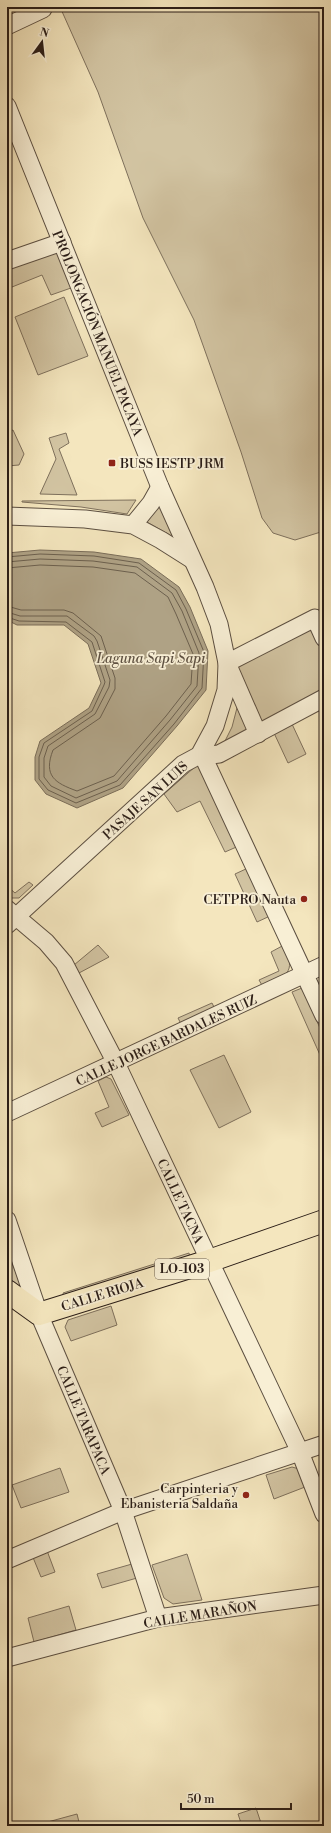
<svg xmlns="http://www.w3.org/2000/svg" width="331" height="1833" font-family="'Libre Bodoni',serif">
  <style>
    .green { fill: #d2c4a2; stroke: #7e705c }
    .water { fill: #afa285; stroke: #7a6d59 }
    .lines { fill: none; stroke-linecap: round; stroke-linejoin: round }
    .shore { stroke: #6c604e; stroke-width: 1 }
    .minor-casing { stroke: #5c4f41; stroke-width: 19 }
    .major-casing { stroke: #2a1d17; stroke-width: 24 }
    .minor { stroke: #f8efd5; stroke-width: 17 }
    .major { stroke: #f4e6be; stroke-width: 22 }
    .poi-dot { fill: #8f2418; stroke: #f8efd5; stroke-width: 1.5 }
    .labels { text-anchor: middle; stroke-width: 3.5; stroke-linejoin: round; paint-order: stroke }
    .shield { fill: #f8efd5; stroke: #685c50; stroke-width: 1 }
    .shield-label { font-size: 12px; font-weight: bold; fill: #2a1d17 }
    .street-label { font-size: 13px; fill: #2a1d17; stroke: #f8efd5 }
    .poi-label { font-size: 13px; fill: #2a1d17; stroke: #f8efd5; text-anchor: end }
    .water-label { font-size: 14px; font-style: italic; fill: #5f5243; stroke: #f8efd5 }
  </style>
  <rect width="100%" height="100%" fill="#f4e6be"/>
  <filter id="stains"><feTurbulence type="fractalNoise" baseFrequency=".005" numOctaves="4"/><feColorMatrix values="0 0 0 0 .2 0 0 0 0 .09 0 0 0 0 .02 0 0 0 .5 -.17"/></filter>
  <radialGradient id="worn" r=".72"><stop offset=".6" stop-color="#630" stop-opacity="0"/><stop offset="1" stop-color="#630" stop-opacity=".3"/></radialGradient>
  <!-- green -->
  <g class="green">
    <polygon points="60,7 324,7 324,531 295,540 273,533 262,518 241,452 194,320 143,218 98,92"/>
    <polygon points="52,251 58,254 71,288 51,295 42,275 7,289 7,267"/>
    <polygon points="64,297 88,356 38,375 15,317"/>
    <polygon points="13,430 24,454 19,465 7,466 7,432"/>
    <polygon points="66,433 69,443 59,449 77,495 40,494 56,459 49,438"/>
    <polygon points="136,500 127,514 81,507 22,502 22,501"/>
    <polygon points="161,503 177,539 147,522"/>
    <polygon points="314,627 324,647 324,693 261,728 232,667"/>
    <polygon points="238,704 252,732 223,745 232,727"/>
    <polygon points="292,724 306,754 288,763 274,733"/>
    <polygon points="196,766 205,768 241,845 225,852 200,801 177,812 164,794"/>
    <polygon points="248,868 270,916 257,922 235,874"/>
    <polygon points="29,882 33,885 19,898 11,898 7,895 7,886 15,893"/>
    <polygon points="98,945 109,957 79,973 74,965"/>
    <path d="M284,945C297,975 286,974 263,987L259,980L279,971L271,952Z"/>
    <polygon points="302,988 324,1037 324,1064 292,992"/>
    <polygon points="212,1003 215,1009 181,1024 178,1018"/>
    <polygon points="224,1055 251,1112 219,1128 190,1070"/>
    <polygon points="106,1077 111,1079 129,1115 102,1127 95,1113 109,1107 98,1081"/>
    <polygon points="7,1250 22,1288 7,1280"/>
    <polygon points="189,1253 190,1258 64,1297 63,1293"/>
    <polygon points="111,1306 117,1325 71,1341 65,1327 68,1320"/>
    <polygon points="292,1467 299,1469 305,1487 274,1499 266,1475"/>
    <polygon points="60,1468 69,1492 21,1508 12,1485"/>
    <polygon points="46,1548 55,1572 41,1577 32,1555"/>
    <polygon points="187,1554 202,1600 173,1604 164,1598 152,1565"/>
    <polygon points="132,1564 137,1578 102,1588 97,1574"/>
    <polygon points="69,1606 76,1630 34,1642 28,1618"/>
    <polygon points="256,1808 262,1826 242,1826 238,1814"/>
    <polygon points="77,1814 80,1826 45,1826 44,1823"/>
  </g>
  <!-- water -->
  <polygon class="water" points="40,550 94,552 141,559 179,587 190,607 208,651 206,690 177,726 123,788 77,808 46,794 35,780 35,757 40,741 89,708 101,683 88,644 64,625 17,625 7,620 7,553"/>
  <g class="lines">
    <!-- shore -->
    <g class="shore">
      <polyline points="7,557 40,554 94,556 139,563 176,590 186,609 204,652 202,688 174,724 120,785 76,803 48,790 39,779 39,757 44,743 92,711 104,685 105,682 92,642 66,622 19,621 7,617"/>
      <polyline points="7,562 40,559 93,561 137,567 172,593 182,611 199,653 197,686 170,720 117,781 76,798 51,786 44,777 44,758 48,746 95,714 109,687 110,680 97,641 94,636 67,616 20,616 7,612"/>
      <path d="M7,568L40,565L93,567L135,573L168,597L176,614L193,654L191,684L166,716L114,776L77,791C55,783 43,776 53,750L100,718L115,689V678L101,636L73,613L64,610H21L7,606"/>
    </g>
    <!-- minor casing -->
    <g class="minor-casing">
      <g id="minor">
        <polyline points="7,26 43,9"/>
        <polyline points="7,106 160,487 205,587 219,624 227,663 226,690 215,726 201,752 324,1016"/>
        <polyline points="7,261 62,242"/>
        <polyline points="7,516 85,519 133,525 161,540 191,559"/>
        <polyline points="133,525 151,503 160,487"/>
        <polyline points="258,734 227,663 315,618 324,638"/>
        <polyline points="7,909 46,942 64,963 116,1063 300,1452 324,1514"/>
        <polyline points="7,925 183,764 196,757 219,754 324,698"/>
        <polyline points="7,1113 324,965"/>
        <polyline points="7,1220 39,1314 123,1511 158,1618"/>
        <polyline points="7,1560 123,1511 324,1444"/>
        <polyline points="7,1658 158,1618 324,1595"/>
      </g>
    </g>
    <!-- major casing -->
    <g class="major-casing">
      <polyline id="major" points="7,1291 39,1314 209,1261 324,1221"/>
    </g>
    <!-- minor -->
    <use href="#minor" class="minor"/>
    <!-- major -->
    <use href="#major" class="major"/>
  </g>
  <!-- markers -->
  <g class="poi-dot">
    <rect x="108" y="459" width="8" height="8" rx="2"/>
    <circle cx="304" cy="899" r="4"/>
    <circle cx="246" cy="1495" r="4"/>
  </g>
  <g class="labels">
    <!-- shield labels -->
    <rect class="shield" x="155" y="1259" width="54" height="20" rx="3"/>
    <g class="shield-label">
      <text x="182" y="1273">LO-103</text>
    </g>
    <!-- street labels -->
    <g class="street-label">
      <text transform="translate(98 333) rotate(68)" y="5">PROLONGACIÓN MANUEL PACAYA</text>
      <text transform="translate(145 800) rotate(-42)" y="5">PASAJE SAN LUIS</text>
      <text transform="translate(166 1040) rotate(-25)" y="5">CALLE JORGE BARDALES RUIZ</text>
      <text transform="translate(181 1201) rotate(65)" y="5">CALLE TACNA</text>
      <text transform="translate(102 1294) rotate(-17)" y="5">CALLE RIOJA</text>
      <text transform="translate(84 1420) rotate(67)" y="5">CALLE TARAPACA</text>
      <text transform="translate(200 1614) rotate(-9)" y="5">CALLE MARAÑON</text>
    </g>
    <!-- poi labels -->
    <g class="poi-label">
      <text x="120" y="468" text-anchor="start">BUSS IESTP JRM</text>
      <text x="296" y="904">CETPRO Nauta</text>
      <text x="238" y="1493">Carpinteria y<tspan x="238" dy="15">Ebanisteria Saldaña</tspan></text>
    </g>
    <!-- water labels -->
    <g class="water-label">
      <text x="151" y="663">Laguna Sapi Sapi</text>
    </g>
  </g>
  <!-- margin -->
  <rect width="331" height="1833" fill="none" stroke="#f4e6be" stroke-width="24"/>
  <rect x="8" y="8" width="315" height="1817" fill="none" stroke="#2a1d17" stroke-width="2"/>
  <rect x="12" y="12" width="307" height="1809" fill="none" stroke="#2a1d17"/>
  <!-- north arrow -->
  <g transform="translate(42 42) rotate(15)" stroke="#f8efd5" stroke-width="3" paint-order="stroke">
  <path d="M0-3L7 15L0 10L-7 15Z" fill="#2a1d17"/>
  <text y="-6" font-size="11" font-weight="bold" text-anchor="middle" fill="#2a1d17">N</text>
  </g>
  <!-- scale -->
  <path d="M181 1803v6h110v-6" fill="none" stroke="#2a1d17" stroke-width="2"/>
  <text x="187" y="1803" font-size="12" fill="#2a1d17" stroke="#f8efd5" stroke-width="3" paint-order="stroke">50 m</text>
  <rect width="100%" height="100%" filter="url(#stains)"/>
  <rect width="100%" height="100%" fill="url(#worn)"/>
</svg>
